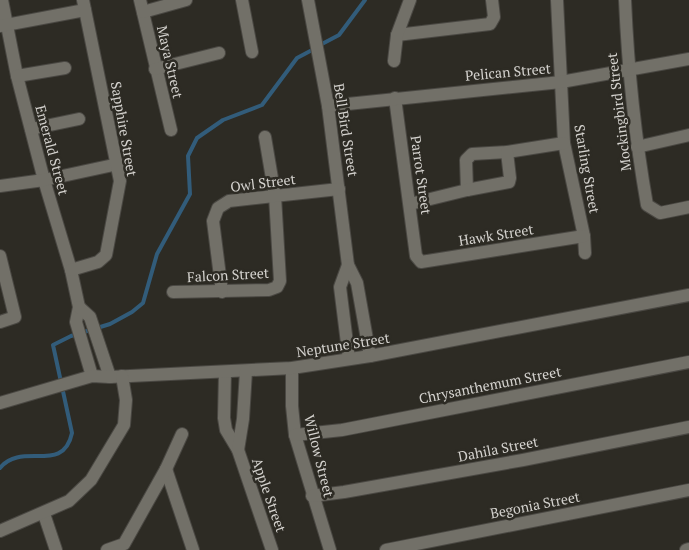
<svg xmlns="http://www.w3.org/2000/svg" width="689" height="550" font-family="'PT Serif',serif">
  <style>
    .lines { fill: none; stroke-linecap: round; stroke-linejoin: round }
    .stream { stroke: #325c7a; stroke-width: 4 }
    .minor-casing { stroke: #4a4843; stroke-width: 14 }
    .minor { stroke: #727068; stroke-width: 12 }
    .labels { text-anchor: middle; stroke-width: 5; stroke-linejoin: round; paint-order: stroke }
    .street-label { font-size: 14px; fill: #d4d2ce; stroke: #2d2b24 }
  </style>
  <rect width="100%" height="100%" fill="#2d2b24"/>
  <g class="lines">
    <!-- stream -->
    <g class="stream">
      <polyline points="320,45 339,35 365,0"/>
      <path d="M0,468C22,441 63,475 72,433L53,345L71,336L110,324L132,312L143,303L157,254L190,194L188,156L197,138L223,120L262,105L297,58L314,49"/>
    </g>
    <!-- minor casing -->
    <g class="minor-casing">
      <g id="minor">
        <polyline points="2,0 17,76 44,180 71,270 79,307 76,322 92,376"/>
        <polyline points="140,0 171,130"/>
        <polyline points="242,0 252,52"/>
        <polyline points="308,0 328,106 348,265 357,283 370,356"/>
        <polyline points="557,0 564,143 584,236 585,253"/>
        <path d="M625,0C628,69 635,137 647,205L660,213L689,207"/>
        <polyline points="143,12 186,0"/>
        <polyline points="0,26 85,10"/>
        <polyline points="397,35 490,24 494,17 492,0"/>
        <polyline points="394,61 397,35 410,0"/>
        <polyline points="155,69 219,53"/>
        <polyline points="17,76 65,68"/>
        <polyline points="395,98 416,256 421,262 584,236"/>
        <polyline points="328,106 561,82 689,59"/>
        <polyline points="31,129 79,119"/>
        <polyline points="637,147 689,135"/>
        <polyline points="0,186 44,180 118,164"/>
        <polyline points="467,190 466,160 472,154 507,152 564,143"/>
        <polyline points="410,204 467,190 509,182 510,178 507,152"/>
        <polyline points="0,256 15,317 0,322"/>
        <polyline points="348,265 340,287 349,359"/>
        <polyline points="71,270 98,262 106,255 120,181 83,0"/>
        <polyline points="173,292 269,290 277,287 280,281 275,196 265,137"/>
        <polyline points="222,292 213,221 218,208 229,201 339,189"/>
        <polyline points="79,307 90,317 110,377"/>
        <polyline points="292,368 292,406 295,435 330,550"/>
        <polyline points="225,372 224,418 226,430 238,450 272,550"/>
        <polyline points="0,403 92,376 110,377 292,368 370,356 689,295"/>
        <polyline points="295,435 342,430 689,362"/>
        <polyline points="238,450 243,419 246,371"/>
        <polyline points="166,469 193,550"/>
        <polyline points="312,496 344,492 523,460 689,427"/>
        <polyline points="44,514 56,550"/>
        <polyline points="0,531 69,501 91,480 124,425 126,400 122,376"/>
        <polyline points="107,550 124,544 166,469 182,434"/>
        <polyline points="386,550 689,490"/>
        <polyline points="686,550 689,549"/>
      </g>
    </g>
    <!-- minor -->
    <use href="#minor" class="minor"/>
  </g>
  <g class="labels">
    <!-- street labels -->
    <g class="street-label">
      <text transform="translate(170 62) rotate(77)" y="5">Maya Street</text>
      <text transform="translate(508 72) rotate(-5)" y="5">Pelican Street</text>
      <text transform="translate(619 112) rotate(-97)" y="5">Mockingbird Street</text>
      <text transform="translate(124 129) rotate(80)" y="5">Sapphire Street</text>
      <text transform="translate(346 130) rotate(81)" y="5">Bell Bird Street</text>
      <text transform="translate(52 150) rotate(75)" y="5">Emerald Street</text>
      <text transform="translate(587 169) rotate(80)" y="5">Starling Street</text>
      <text transform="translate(421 175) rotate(82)" y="5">Parrot Street</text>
      <text transform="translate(263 183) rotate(-7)" y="5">Owl Street</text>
      <text transform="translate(496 235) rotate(-9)" y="5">Hawk Street</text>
      <text transform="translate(228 275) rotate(-3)" y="5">Falcon Street</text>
      <text transform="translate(343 345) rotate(-9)" y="5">Neptune Street</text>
      <text transform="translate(490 385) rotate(-11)" y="5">Chrysanthemum Street</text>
      <text transform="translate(498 449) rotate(-11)" y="5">Dahila Street</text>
      <text transform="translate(319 456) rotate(76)" y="5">Willow Street</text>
      <text transform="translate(269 495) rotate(71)" y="5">Apple Street</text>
      <text transform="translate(535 505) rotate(-11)" y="5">Begonia Street</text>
    </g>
  </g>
</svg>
